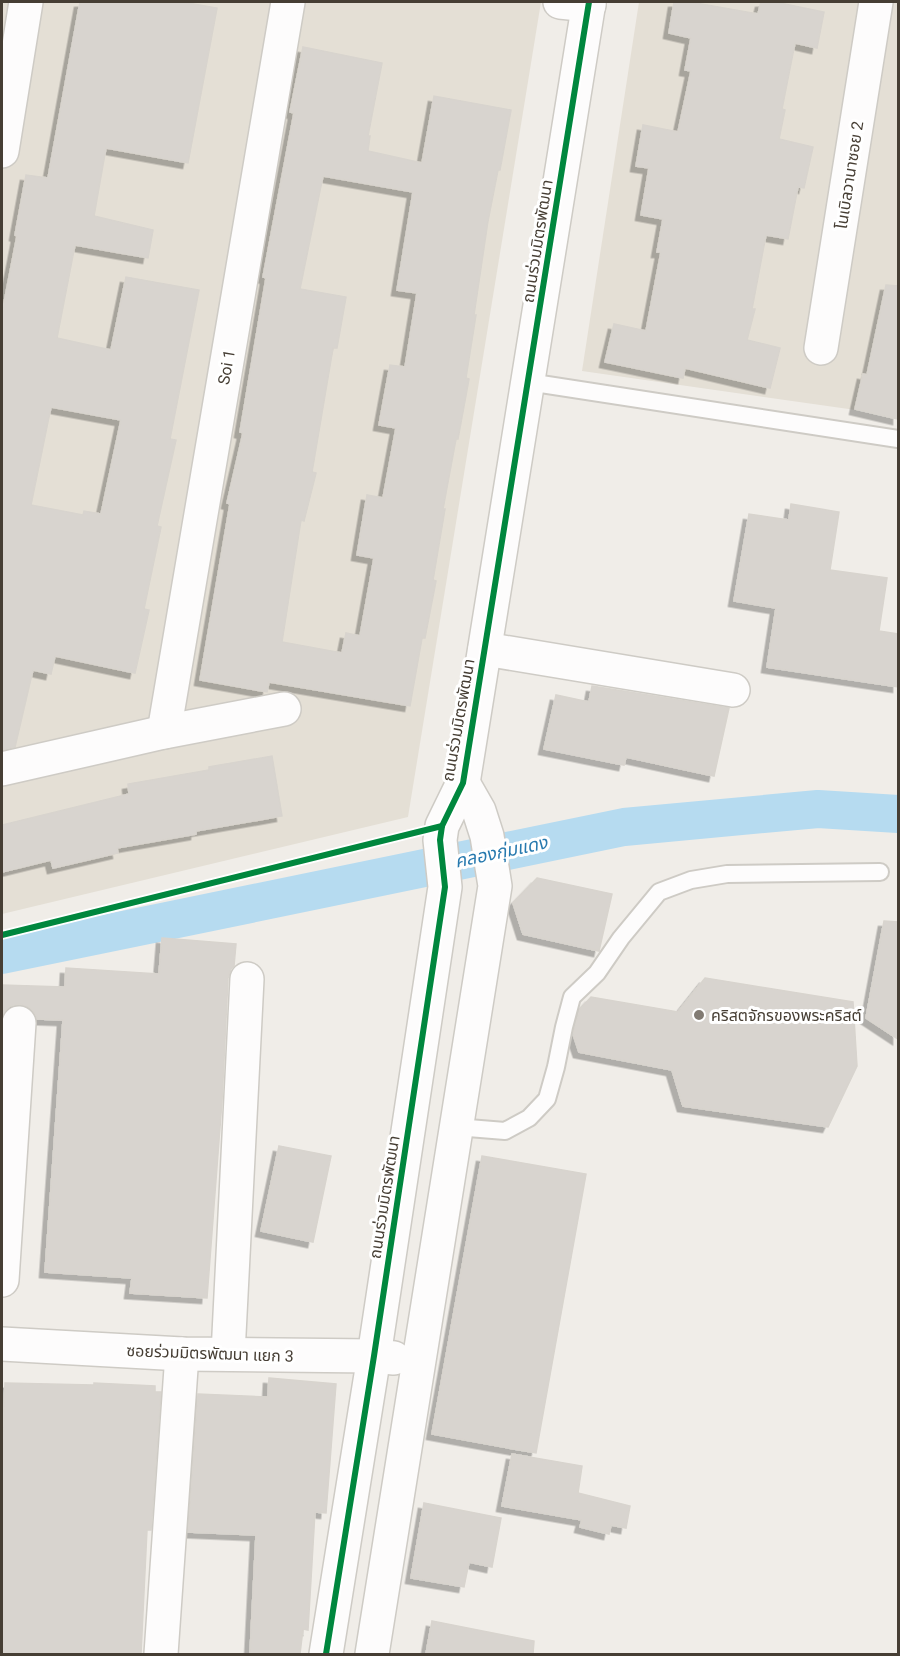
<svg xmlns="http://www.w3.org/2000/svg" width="900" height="1656" font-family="Roboto,'Noto Sans Thai',sans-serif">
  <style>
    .residential { fill: #e4dfd5 }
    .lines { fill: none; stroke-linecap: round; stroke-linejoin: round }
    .canal { stroke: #b6dbf0; stroke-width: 38 }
    .building { fill: #d8d4cf; stroke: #d8d4ce; stroke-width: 1.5; fill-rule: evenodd; filter: url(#shadow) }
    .lane-casing { stroke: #cecbc5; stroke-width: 20 }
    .street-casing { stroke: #cecbc5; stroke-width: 36 }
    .lane { stroke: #fdfcfc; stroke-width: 16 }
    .street { stroke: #fdfcfc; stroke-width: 33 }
    .cycleway-casing { stroke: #fff; stroke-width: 10 }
    .cycleway { stroke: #00873e; stroke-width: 6 }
    .poi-dot { fill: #827b73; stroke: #fff; stroke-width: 2 }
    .labels { text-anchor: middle; stroke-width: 6; stroke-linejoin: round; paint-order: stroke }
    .street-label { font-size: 16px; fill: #463e34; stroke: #fff }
    .poi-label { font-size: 16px; fill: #463e34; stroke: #fff; text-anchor: start }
    .water-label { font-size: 18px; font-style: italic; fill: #2779ae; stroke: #fff }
  </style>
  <defs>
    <filter id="shadow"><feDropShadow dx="-5.5" dy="5.5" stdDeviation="0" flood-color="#0004"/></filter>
  </defs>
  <rect width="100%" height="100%" fill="#f0ede8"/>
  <!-- residential -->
  <g class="residential">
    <polygon points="2,2 541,2 408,817 2,914"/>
    <polygon points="639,2 898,2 898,416 582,371"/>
  </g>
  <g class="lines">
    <!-- canal -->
    <polyline class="canal" points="2,955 624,827 818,809 898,814"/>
  </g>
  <!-- building -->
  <g class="building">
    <path d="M80,2H182L217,8L188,163L106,148L94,216L153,230L148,258L75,245L57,338L111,350L126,277L199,290L170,439L176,440L157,526L161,527L144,609L149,610L135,673L55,656L51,674L33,670L15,747L2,750V313L17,236L15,235L26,175L48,178ZM51,407L121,420L101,514L84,511L83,515L31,505Z"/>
    <polygon points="674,2 690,2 758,14 761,2 775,2 824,12 817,48 795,43 782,109 785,110 779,139 813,147 804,188 798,187 788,239 766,235 752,309 755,309 747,340 780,348 770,388 685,368 683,378 605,362 614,324 646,331 661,252 657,252 663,219 641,215 649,168 636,166 643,125 678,132 691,71 685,70 691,38 669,33"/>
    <path d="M303,47L382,63L368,136H370L368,151L422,163L434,96L511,110L500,170H498L488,221L474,315H476L466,378L469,379L458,439H456L443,509H445L433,580L436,581L425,638H422L410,706L269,682L267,692L200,680L230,504L227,503L243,433L240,432L266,278L263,277L294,113L290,112ZM323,176L413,192L397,290L417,293L405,367L390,365L379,425L396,428L383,498L367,495L357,555L374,558L360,636L346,633L342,653L282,642L301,520L304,521L316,473L312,472L333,348H337L346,297L300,289Z"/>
    <polygon points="886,285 898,286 898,419 855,409 863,374 867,375"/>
    <polygon points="791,504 839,512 830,570 887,578 879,631 898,634 898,687 767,667 776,608 734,601 749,514 789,520"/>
    <polygon points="592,686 729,708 714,776 626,757 624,765 544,749 556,695 589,702"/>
    <polygon points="272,756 282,816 196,831 196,834 117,848 118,853 53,868 51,860 2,872 2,825 129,794 128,784 209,770 209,767"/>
    <polygon points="537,878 612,894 599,951 523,934 513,903"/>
    <polygon points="884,921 898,922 898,1039 866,1018"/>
    <polygon points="162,938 236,944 234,966 231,969 228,978 222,1101 207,1298 130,1293 132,1278 45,1272 63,1020 37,1019 35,1014 30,1008 20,1004 10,1006 4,1012 2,1018 2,985 65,987 66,968 159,974"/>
    <polygon points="705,978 853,1002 857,1066 828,1127 683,1106 672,1070 579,1052 573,1034 574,1029 580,1009 591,997 678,1012"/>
    <polygon points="279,1146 331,1156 313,1242 261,1231"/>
    <polygon points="482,1156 586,1174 536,1453 432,1434"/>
    <polygon points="269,1378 336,1384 326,1513 315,1512 308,1630 303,1629 300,1654 250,1654 256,1535 188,1532 198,1394 268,1397"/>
    <polygon points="5,1383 94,1385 94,1383 155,1386 155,1392 161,1392 151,1530 147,1530 141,1654 2,1654 2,1457"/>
    <polygon points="512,1454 582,1466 578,1493 630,1506 626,1528 611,1525 609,1534 580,1527 582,1520 502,1506"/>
    <polygon points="424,1503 501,1518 492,1567 469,1562 464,1587 411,1578"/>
    <polygon points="432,1621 534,1641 533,1654 426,1654"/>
  </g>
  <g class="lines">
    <!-- lane casing -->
    <g class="lane-casing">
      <g id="lane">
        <polyline points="528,382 898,439"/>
        <polyline points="456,1127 505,1131 529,1118 547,1099 556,1067 564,1027 572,997 597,973 621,938 659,892 691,880 727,874 880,872"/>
      </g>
    </g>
    <!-- street casing -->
    <g class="street-casing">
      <g id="street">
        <polyline points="560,2 589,5"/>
        <polyline points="2,151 26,2"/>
        <polyline points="821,348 876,2"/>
        <polyline points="485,649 733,690"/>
        <polyline points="164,732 288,2"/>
        <polyline points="2,769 164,732 284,709"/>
        <polyline points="2,1280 19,1023"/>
        <polyline points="2,1344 182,1354 374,1356 394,1358"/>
        <polyline points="228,1354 247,979"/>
        <polyline points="161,1654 182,1354"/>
        <polyline points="326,1654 374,1356 445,887 440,840 442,826 463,783 589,2"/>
        <polyline points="372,1654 495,886 487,836 479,811 463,783"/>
      </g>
    </g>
    <!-- lane -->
    <use href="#lane" class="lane"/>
    <!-- street -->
    <use href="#street" class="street"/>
    <!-- cycleway casing -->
    <g class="cycleway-casing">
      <g id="cycleway">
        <polyline points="2,935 442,826"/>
        <polyline points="326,1654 374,1356 445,887 440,840 442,826 463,783 589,2"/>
      </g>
    </g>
    <!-- cycleway -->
    <use href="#cycleway" class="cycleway"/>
  </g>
  <!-- markers -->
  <circle class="poi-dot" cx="699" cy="1015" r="6"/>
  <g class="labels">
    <!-- street labels -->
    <g class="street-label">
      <text transform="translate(849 175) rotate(-81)" y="6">โนเบิลวานาซอย 2</text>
      <text transform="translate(537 241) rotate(-81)" y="6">ถนนร่วมมิตรพัฒนา</text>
      <text transform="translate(226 367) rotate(-80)" y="6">Soi 1</text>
      <text transform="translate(458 720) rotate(-80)" y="6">ถนนร่วมมิตรพัฒนา</text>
      <text transform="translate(384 1197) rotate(-81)" y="6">ถนนร่วมมิตรพัฒนา</text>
      <text transform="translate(210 1353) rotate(2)" y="6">ซอยร่วมมิตรพัฒนา แยก 3</text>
    </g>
    <!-- poi labels -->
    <g class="poi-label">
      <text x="711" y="1021">คริสตจักรของพระคริสต์</text>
    </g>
    <!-- water labels -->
    <g class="water-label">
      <text transform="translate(501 852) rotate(-12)" y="6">คลองกุ่มแดง</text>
    </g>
  </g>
  <!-- border -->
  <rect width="900" height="1656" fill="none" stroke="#463e34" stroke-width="6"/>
</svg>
